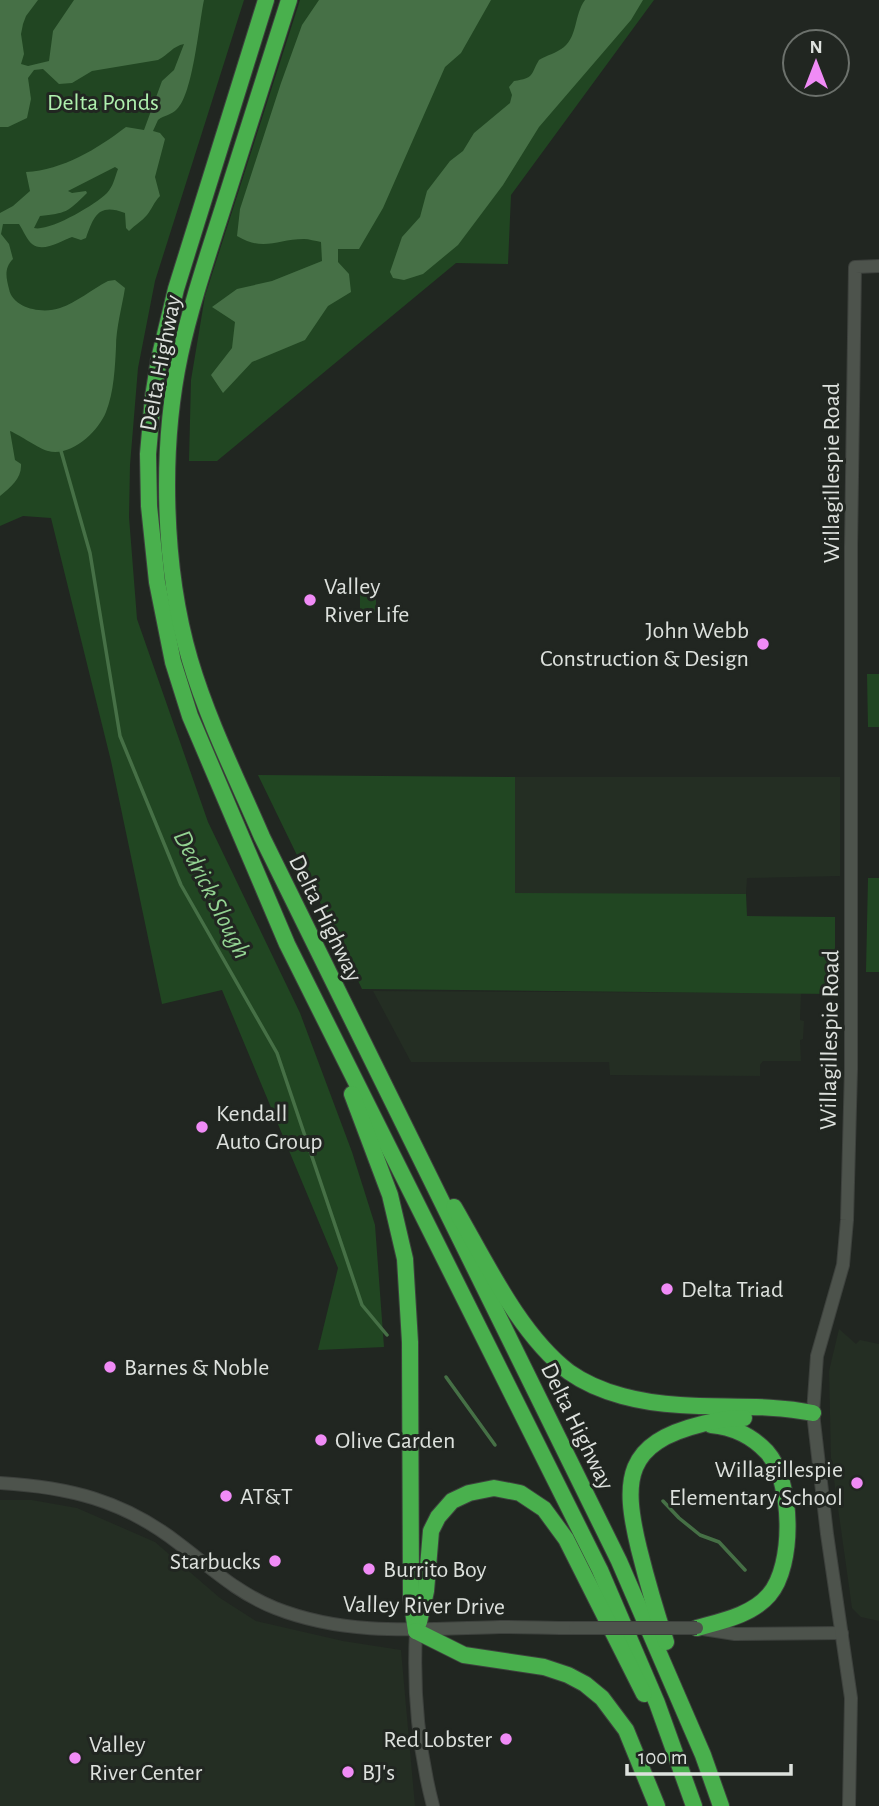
<svg xmlns="http://www.w3.org/2000/svg" width="879" height="1806" font-family="'Alegreya Sans',sans-serif">
  <style>
    .built { fill: #242e23 }
    .green { fill: #214622 }
    .water { fill: #467046; fill-rule: evenodd }
    .lines { fill: none; stroke-linecap: round; stroke-linejoin: round }
    .stream { stroke: #467046; stroke-width: 3.5 }
    .secondary-casing { stroke: #3d413d; stroke-width: 14 }
    .highway-casing { stroke: #3d413d; stroke-width: 18 }
    .secondary { stroke: #4d534c; stroke-width: 12 }
    .highway { stroke: #49b04d; stroke-width: 16 }
    .secondary-bridge-casing { stroke: #3d413d; stroke-width: 14; stroke-linecap: butt }
    .secondary-bridge { stroke: #4d534c; stroke-width: 12 }
    .poi-dot { fill: #f08bf6; stroke: #212621; stroke-width: 2.5 }
    .labels { text-anchor: middle; stroke-width: 6; stroke-linejoin: round; paint-order: stroke }
    .park-label { font-size: 24px; fill: #aff0ae; stroke: #212621 }
    .street-label { font-size: 24px; fill: #dde1dd; stroke: #212621 }
    .poi-label { font-size: 24px; fill: #dde1dd; stroke: #212621; text-anchor: start }
    .water-label { font-size: 26px; font-style: italic; fill: #93d392; stroke: #212621 }
  </style>
  <rect width="100%" height="100%" fill="#212621"/>
  <!-- built -->
  <g class="built">
    <polygon points="515,777 840,777 840,876 747,878 746,894 515,894"/>
    <polygon points="373,991 801,993 800,1020 804,1021 803,1039 800,1040 801,1061 763,1061 760,1065 760,1076 610,1075 609,1062 411,1062"/>
    <polygon points="839,1329 856,1344 860,1340 879,1344 879,1621 861,1617 852,1608 831,1458 829,1371"/>
    <polygon points="0,1500 32,1500 77,1508 155,1542 220,1598 256,1621 343,1641 401,1650 415,1806 0,1806"/>
  </g>
  <!-- green -->
  <g class="green">
    <polygon points="0,0 244,0 155,281 138,368 130,465 129,517 137,619 208,822 300,1013 352,1152 375,1225 384,1347 318,1350 338,1268 222,990 162,1004 111,761 51,518 23,516 0,526"/>
    <polygon points="300,0 654,0 511,195 508,264 456,263 217,461 189,461 191,380 205,296"/>
    <rect x="360" y="582" width="16" height="30"/>
    <polygon points="867,674 879,674 879,727 868,727"/>
    <polygon points="258,775 515,777 515,893 746,894 747,916 835,917 835,994 362,989"/>
    <polygon points="868,878 879,878 879,972 866,972"/>
  </g>
  <!-- water -->
  <g class="water">
    <path d="M0,0H38L26,16L23,24L21,34L24,54L21,64L28,66L49,61L53,31L74,0H204C199,23 193,94 177,109C172,115 164,115 158,120L153,131L160,133L165,139L155,177L160,196C154,202 152,209 147,215C142,221 135,225 129,231L126,228L125,213C99,203 94,215 86,238L81,240L72,237C61,241 43,253 32,244C27,240 23,230 19,224H3L1,234L9,244L13,259C4,268 6,277 9,289C13,309 43,314 60,308C76,303 92,289 108,281L115,280L125,288C122,307 116,328 116,347C115,367 114,392 106,412C98,432 71,457 48,451C39,449 20,435 10,431L15,460L21,464C22,478 11,487 0,496V213L13,206L30,191L26,172C63,170 97,149 126,127L144,130L162,81L174,70L184,44C173,46 168,55 158,60L92,71L72,83L59,84L43,69L34,70L28,78L31,99L27,118L8,127H0ZM115,167L118,169C115,177 113,187 107,193C95,205 49,232 34,228L40,216C66,213 67,213 87,193L86,191L72,193L68,191Z"/>
    <path d="M319,0H491L461,53L445,67L383,208L359,249H338V262L349,274L351,292L328,306L305,340L252,362L223,393L211,375L232,348L235,322L212,307L237,289L272,281L322,261L321,242C315,241 309,239 304,239C277,239 264,252 237,236L240,209L281,83L302,25Z"/>
    <path d="M585,0H643L631,20L539,127L503,185L458,245L423,274L404,280L393,278L390,272L402,237L420,217L427,191L450,161L463,151L474,133L510,103L512,95L509,87L514,81C535,78 530,75 539,60C547,55 557,53 564,47C578,35 574,15 585,0Z"/>
  </g>
  <g class="lines">
    <!-- stream -->
    <g class="stream">
      <polyline points="61,451 90,553 120,736 181,885 277,1053 362,1305 387,1335"/>
      <polyline points="446,1377 495,1445"/>
      <polyline points="663,1501 679,1518 700,1535 719,1542 745,1570"/>
    </g>
    <!-- secondary casing -->
    <g class="secondary-casing">
      <g id="secondary">
        <path d="M0,1483C68,1487 123,1500 178,1543C210,1567 237,1593 275,1608C348,1637 423,1629 500,1627C525,1627 550,1628 575,1628"/>
        <polyline points="703,1629 735,1634 842,1633"/>
        <path d="M416,1631C413,1691 418,1748 433,1806"/>
        <polyline points="849,1806 851,1698 827,1534 813,1413 817,1356 843,1265 847,1220 851,1069 851,547 855,267 879,266"/>
      </g>
    </g>
    <!-- highway casing -->
    <g class="highway-casing">
      <g id="highway">
        <polyline points="266,0 176,289 159,359 153,397 148,454 149,506 157,582 173,662 190,716 287,944 600,1570 657,1703 694,1806"/>
        <path d="M289,0C269,64 248,128 228,192C211,246 192,300 180,355C160,449 163,568 190,660C208,721 237,779 262,837L619,1561L703,1755L721,1806"/>
        <polyline points="352,1094 390,1195 405,1259 410,1342 411,1598 416,1631"/>
        <path d="M454,1207C485,1260 519,1334 569,1372C600,1394 643,1403 680,1405C724,1408 769,1404 813,1413"/>
        <polyline points="419,1622 426,1591 431,1531 438,1517 452,1501 469,1493 494,1488 520,1493 544,1509 566,1539 644,1694"/>
        <path d="M697,1628C722,1621 752,1615 769,1595C795,1565 793,1481 767,1452C752,1436 733,1427 711,1425"/>
        <polyline points="416,1631 464,1655 544,1667 568,1675 585,1684 602,1698 626,1730 657,1806"/>
        <path d="M666,1642C656,1612 647,1581 639,1549C622,1479 625,1443 702,1424C720,1420 726,1418 744,1418"/>
      </g>
    </g>
    <!-- secondary -->
    <use href="#secondary" class="secondary"/>
    <!-- highway -->
    <use href="#highway" class="highway"/>
    <!-- secondary-bridge casing -->
    <g class="secondary-bridge-casing">
      <polyline id="secondary-bridge" points="575,1628 697,1628"/>
    </g>
    <!-- secondary-bridge -->
    <use href="#secondary-bridge" class="secondary-bridge"/>
  </g>
  <!-- markers -->
  <g class="poi-dot">
    <circle cx="310" cy="600" r="7"/>
    <circle cx="763" cy="644" r="7"/>
    <circle cx="202" cy="1127" r="7"/>
    <circle cx="667" cy="1289" r="7"/>
    <circle cx="110" cy="1367" r="7"/>
    <circle cx="321" cy="1440" r="7"/>
    <circle cx="857" cy="1483" r="7"/>
    <circle cx="226" cy="1496" r="7"/>
    <circle cx="275" cy="1561" r="7"/>
    <circle cx="369" cy="1569" r="7"/>
    <circle cx="506" cy="1739" r="7"/>
    <circle cx="75" cy="1758" r="7"/>
    <circle cx="348" cy="1772" r="7"/>
  </g>
  <g class="labels">
    <!-- park labels -->
    <g class="park-label">
      <text x="103" y="110">Delta Ponds</text>
    </g>
    <!-- street labels -->
    <g class="street-label">
      <text transform="translate(160 363) rotate(-79)" y="8">Delta Highway</text>
      <text transform="translate(831 473) rotate(-90)" y="8">Willagillespie Road</text>
      <text transform="translate(326 918) rotate(64)" y="8">Delta Highway</text>
      <text transform="translate(829 1040) rotate(-89)" y="8">Willagillespie Road</text>
      <text transform="translate(578 1426) rotate(64)" y="8">Delta Highway</text>
      <text transform="translate(424 1605) rotate(1)" y="8">Valley River Drive</text>
    </g>
    <!-- poi labels -->
    <g class="poi-label">
      <text x="324" y="594">Valley<tspan x="324" dy="28">River Life</tspan></text>
      <text x="749" y="638" text-anchor="end">John Webb<tspan x="749" dy="28">Construction &amp; Design</tspan></text>
      <text x="216" y="1121">Kendall<tspan x="216" dy="28">Auto Group</tspan></text>
      <text x="681" y="1297">Delta Triad</text>
      <text x="124" y="1375">Barnes &amp; Noble</text>
      <text x="335" y="1448">Olive Garden</text>
      <text x="843" y="1477" text-anchor="end">Willagillespie<tspan x="843" dy="28">Elementary School</tspan></text>
      <text x="240" y="1504">AT&amp;T</text>
      <text x="261" y="1569" text-anchor="end">Starbucks</text>
      <text x="383" y="1577">Burrito Boy</text>
      <text x="492" y="1747" text-anchor="end">Red Lobster</text>
      <text x="89" y="1752">Valley<tspan x="89" dy="28">River Center</tspan></text>
      <text x="362" y="1780">BJ's</text>
    </g>
    <!-- water labels -->
    <g class="water-label">
      <text transform="translate(213 894) rotate(63)" y="9">Dedrick Slough</text>
    </g>
  </g>
  <!-- north arrow -->
  <g transform="translate(816 63)"><circle r="33" fill="#212621" stroke="#6c716c" stroke-width="2"/>
  <path d="M0-5L12 26L0 18L-12 26Z" fill="#f08bf6"/>
  <text y="-10" font-size="19" font-weight="bold" text-anchor="middle" fill="#dde1dd">N</text>
  </g>
  <!-- scale -->
  <path d="M627 1764v10h164v-10" fill="none" stroke="#dde1dd" stroke-width="3.5"/>
  <text x="638" y="1764" font-size="21" fill="#dde1dd" stroke="#212621" stroke-width="5" paint-order="stroke">100 m</text>
</svg>
